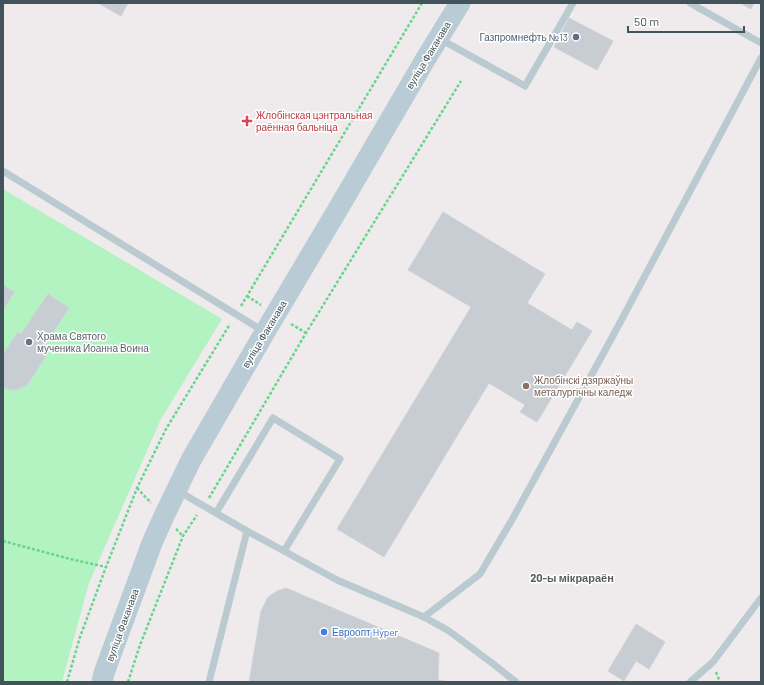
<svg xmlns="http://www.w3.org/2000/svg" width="764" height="685" font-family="Barlow,sans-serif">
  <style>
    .green { fill: #b3f3c2 }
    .building { fill: #c7cdd2; stroke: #cfd3d9 }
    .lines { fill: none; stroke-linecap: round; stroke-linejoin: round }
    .path { stroke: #68d58e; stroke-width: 2.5; stroke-dasharray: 3 2; stroke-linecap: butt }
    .service { stroke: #bacad0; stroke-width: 7 }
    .secondary { stroke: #b9ccd6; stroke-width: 21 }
    .service-dot { fill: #5c6f8a; stroke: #fff; stroke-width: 1.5 }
    .health-dot { fill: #e0444e; stroke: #fff; stroke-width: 1.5 }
    .worship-dot { fill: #6b7280; stroke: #fff; stroke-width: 1.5 }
    .education-dot { fill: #8d6e63; stroke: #fff; stroke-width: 1.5 }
    .shop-dot { fill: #3f7fe0; stroke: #fff; stroke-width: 1.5 }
    .labels { text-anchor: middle; stroke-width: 3; stroke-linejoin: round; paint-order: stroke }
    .service-label { font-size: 10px; fill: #4e5e75; stroke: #fff; text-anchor: end }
    .street-label { font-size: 10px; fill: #42535b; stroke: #fff }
    .health-label { font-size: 10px; fill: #be3a42; stroke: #fff; text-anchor: start }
    .worship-label { font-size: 10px; fill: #5b616d; stroke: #fff; text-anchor: start }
    .education-label { font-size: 10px; fill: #785e54; stroke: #fff; text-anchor: start }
    .shop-label { font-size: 10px; fill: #366cbe; stroke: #fff; text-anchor: start }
    .neighbourhood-label { font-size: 11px; font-weight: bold; fill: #585e62; stroke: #fff }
  </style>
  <rect width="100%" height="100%" fill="#efebec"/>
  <!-- green -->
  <polygon class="green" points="3,189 222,319 161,419 89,583 62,682 3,682"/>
  <!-- building -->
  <g class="building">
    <polygon points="98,3 128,3 121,16"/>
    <polygon points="740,3 754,3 751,9"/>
    <polygon points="569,18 613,41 597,70 554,47"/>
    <polygon points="443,212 545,274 527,303 572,330 577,322 592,331 537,422 520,412 525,405 489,383 384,557 337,529 471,307 408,270"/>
    <polygon points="3,285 14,292 3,310"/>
    <polygon points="48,294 69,308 42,349 48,353 27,385 16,390 7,389 3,387 3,354 18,332 21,334"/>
    <polygon points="286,588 439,653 438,680 450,682 249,682 261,611 268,597 277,591"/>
    <polygon points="636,624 665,642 649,669 620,651"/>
    <polygon points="620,651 636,661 624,681 608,671"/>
  </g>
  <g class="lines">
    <!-- path -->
    <g class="path">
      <polyline points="247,296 261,305"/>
      <polyline points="241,306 422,3"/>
      <polyline points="291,324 306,333"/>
      <polyline points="137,488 151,503"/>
      <polyline points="209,498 306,333 461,81"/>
      <polyline points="176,529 183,536"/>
      <polyline points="3,541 70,559 106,567"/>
      <polyline points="716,672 720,682"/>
      <polyline points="67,682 80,637 106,567 137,488 166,429 230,324"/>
      <polyline points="128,682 140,645 183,536 197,515"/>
    </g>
    <!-- service -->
    <g class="service">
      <polyline points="690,3 761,43"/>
      <polyline points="440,39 525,86 573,3"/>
      <polyline points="3,171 263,331"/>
      <polyline points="178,491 247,531 284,551 340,459 273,418 216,513"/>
      <polyline points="284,551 337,580 424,617 449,631 492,663 516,682"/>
      <polyline points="424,617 480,574 513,518 615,332 761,58"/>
      <polyline points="209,682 247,531"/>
      <polyline points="690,682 713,662 761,598"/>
    </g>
    <!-- secondary -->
    <polyline class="secondary" points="102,682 104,673 152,543 164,516 191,460 265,332 338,209 425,60 460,3"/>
  </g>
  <!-- markers -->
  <circle class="service-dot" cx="576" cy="37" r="4"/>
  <path class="health-dot" d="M245 115h4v4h4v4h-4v4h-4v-4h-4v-4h4z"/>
  <circle class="worship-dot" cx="29" cy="342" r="4"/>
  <circle class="education-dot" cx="526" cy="386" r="4"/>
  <circle class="shop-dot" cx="324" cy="632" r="4"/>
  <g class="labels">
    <!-- service labels -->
    <g class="service-label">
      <text x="568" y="41">Газпромнефть №13</text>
    </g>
    <!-- street labels -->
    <g class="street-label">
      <text transform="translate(428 55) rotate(-59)" y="4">вуліца Факанава</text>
      <text transform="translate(264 334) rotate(-59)" y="4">вуліца Факанава</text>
      <text transform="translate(122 625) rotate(-70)" y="4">вуліца Факанава</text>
    </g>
    <!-- health labels -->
    <g class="health-label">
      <text x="256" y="119">Жлобінская цэнтральная<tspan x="256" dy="12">раённая бальніца</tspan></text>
    </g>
    <!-- worship labels -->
    <g class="worship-label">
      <text x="37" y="340">Храма Святого<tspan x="37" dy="12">мученика Иоанна Воина</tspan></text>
    </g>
    <!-- education labels -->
    <g class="education-label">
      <text x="534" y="384">Жлобінскі дзяржаўны<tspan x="534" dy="12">металургічны каледж</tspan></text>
    </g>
    <!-- shop labels -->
    <g class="shop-label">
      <text x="332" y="636">Евроопт Hyper</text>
    </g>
    <!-- neighbourhood labels -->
    <g class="neighbourhood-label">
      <text x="572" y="582">20-ы мікрараён</text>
    </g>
  </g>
  <!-- border -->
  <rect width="764" height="685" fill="none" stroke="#42535b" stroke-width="8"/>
  <!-- scale -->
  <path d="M628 26v6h116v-6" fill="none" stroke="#42535b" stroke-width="2"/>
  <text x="634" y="26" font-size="12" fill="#42535b" stroke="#ffffff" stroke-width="3" paint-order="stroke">50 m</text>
</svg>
